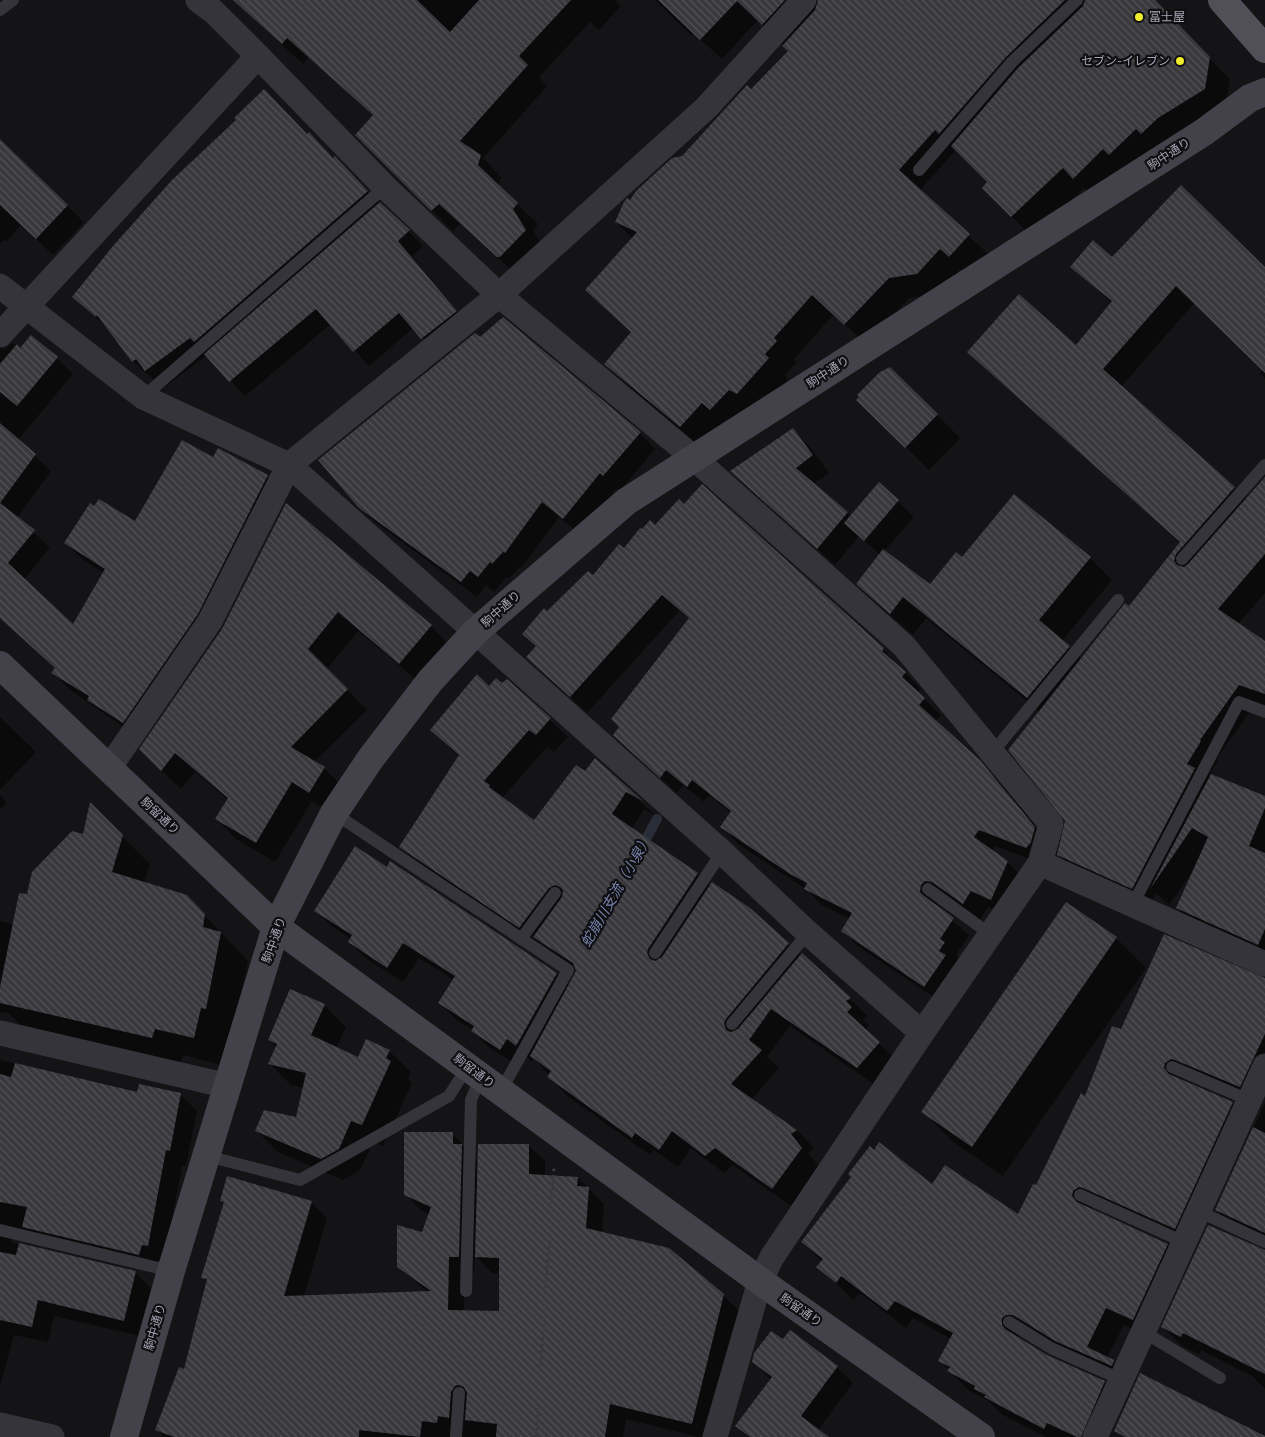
<svg xmlns="http://www.w3.org/2000/svg" width="1265" height="1437" font-family="Figtree,'Noto Sans JP',sans-serif">
  <style>
    .shadow { fill: #0007; fill-rule: evenodd }
    .lines { fill: none; stroke-linecap: round; stroke-linejoin: round }
    .stream { stroke: #292d38; stroke-width: 10 }
    .building { fill: url(#building-back-hatch) }
    .path { stroke: #3a3a41; stroke-width: 3; stroke-dasharray: 2.5 4; stroke-linecap: butt }
    .lane { stroke: #35343a; stroke-width: 12 }
    .street { stroke: #35343a; stroke-width: 25 }
    .secondary { stroke: #43424a; stroke-width: 28 }
    .primary { stroke: #515059; stroke-width: 28 }
    .poi-dot { fill: #f1eb2f; stroke: #0f0e10; stroke-width: 2 }
    .labels { text-anchor: middle; stroke-width: 4.5; stroke-linejoin: round; paint-order: stroke }
    .poi-label { font-size: 12px; fill: #a5a5b5; stroke: #0f0e10; text-anchor: start }
    .street-label { font-size: 12px; fill: #a5a5b5; stroke: #0f0e10 }
    .water-label { font-size: 14px; font-style: italic; fill: #7b87b1; stroke: #0f0e10 }
  </style>
  <defs>
    <pattern id="building-back-hatch" width="6" height="6" patternUnits="userSpaceOnUse" patternTransform="scale(1.25)"><rect width="6" height="6" fill="#39383d"/><path d="M-1 5l2 2M0 0l6 6M5-1l2 2" fill="none" stroke="#535257"/></pattern>
  </defs>
  <rect width="100%" height="100%" fill="#141315"/>
  <!-- shadow -->
  <g class="shadow">
    <polygon points="255,0 615,0 620,7 599,30 590,22 539,77 547,86 483,158 501,177 498,186 538,224 533,230 545,251 519,277 460,224 453,231 356,135 374,116 309,57 303,64 266,30 246,10"/>
    <polygon points="655,0 1151,0 1230,79 1225,109 1094,198 1084,188 1032,237 983,188 989,182 957,149 920,190 989,255 970,277 961,269 938,294 909,298 866,344 834,314 794,359 797,362 785,375 788,379 758,413 731,430 723,423 701,447 626,384 605,364 632,333 587,290 633,239 616,222 631,201 682,158 789,51 758,20 722,59 693,33 691,35"/>
    <polygon points="309,134 423,246 412,256 470,326 437,353 413,328 369,366 331,324 245,396 207,355 163,388 133,361 110,330 74,297"/>
    <polygon points="9,149 84,222 53,255 21,225 6,242 4,240 0,244 0,159"/>
    <polygon points="1112,259 1265,269 1265,379 1260,373 1263,369 1195,302 1121,387 1246,499 1265,478 1265,593 1238,624 1265,642 1265,705 1257,702 1217,758 1218,760 1209,775 1265,797 1265,957 1195,926 1177,908 1194,869 1169,905 1156,893 1150,905 1077,873 1059,855 1066,820 1040,712 926,618 913,635 880,606 858,584 880,555 859,536 835,565 732,471 793,430 810,447 829,473 813,484 851,516 880,484 914,517 884,551 930,586 962,559 1090,558 1112,580 1062,641 1082,659 1129,608 1180,543 969,352 1076,347 1112,303 1072,267"/>
    <polygon points="0,316 9,325 9,338 1,350 4,350 13,343 21,349 57,358 73,374 18,440 51,471 17,518 50,547 24,580 73,626 104,573 82,559 66,543 136,523 214,459 267,476 283,492 139,738 69,689 53,673 56,668 0,616"/>
    <polygon points="937,415 960,438 929,470 881,423"/>
    <polygon points="640,433 655,449 620,491 617,488 579,534 559,517 521,568 519,567 509,579 506,577 494,592 486,585 477,597 376,523 359,507"/>
    <polygon points="286,505 431,626 450,646 419,682 358,631 327,669 367,710 314,762 324,768 344,788 329,811 312,801 275,862 236,839 217,819 228,800 195,772 181,789 160,769 223,630"/>
    <polygon points="624,549 883,649 921,689 918,693 941,715 935,722 996,778 1051,845 1042,864 995,846 992,851 1008,862 1024,879 1008,916 988,907 980,920 937,901 937,907 969,935 956,955 961,960 941,1002 859,947 842,931 850,919 822,905 807,890 738,844 722,827 731,813 709,795 704,802 683,785 677,793 614,735 690,619 679,611 587,713 528,657 537,647 523,634"/>
    <polygon points="507,680 568,737 554,752 547,747 502,798 535,821 585,773 595,760 655,815 644,809 632,829 698,874 710,887 802,955 868,1016 863,1019 869,1025 865,1030 897,1061 875,1085 790,1026 767,1057 779,1068 751,1100 797,1130 814,1148 808,1153 819,1166 791,1206 733,1165 724,1173 691,1148 678,1167 654,1150 650,1155 566,1095 534,1058 532,1061 523,1054 516,1064 488,1047 473,1030 455,1019 440,1003 454,980 419,958 403,982 365,958 349,942 351,939 331,926 316,911 556,974 569,986 577,971 552,954 540,942 538,945 419,865 401,847 459,757 431,730 489,688 502,685"/>
    <polygon points="0,717 36,752 0,790"/>
    <polygon points="0,795 7,802 0,810"/>
    <polygon points="91,805 150,864 144,883 186,896 248,961 233,1036 228,1035 221,1065 183,1055 180,1065 26,1030 9,1013 0,1012 0,921 14,925 28,896 84,835"/>
    <polygon points="1116,938 1146,968 1003,1176 953,1142 923,1112"/>
    <polygon points="1265,978 1265,1090 1258,1104 1189,1076 1182,1081 1232,1103 1250,1121 1193,1246 1097,1204 1090,1210 1167,1245 1185,1262 1151,1337 1124,1325 1107,1358 1131,1379 1024,1332 1019,1336 1019,1339 1046,1356 1104,1382 1122,1400 1105,1437 1046,1437 1003,1415 987,1400 967,1389 940,1361 951,1339 913,1318 906,1328 860,1293 854,1300 818,1267 822,1262 802,1242 933,1186 1018,1216 1037,1187 1122,1031"/>
    <polygon points="291,990 324,1005 346,1027 336,1048 359,1059 389,1051 411,1072 408,1079 412,1083 383,1146 373,1142 360,1170 343,1180 278,1152 257,1131 297,1119 304,1088 291,1085 270,1064 277,1048 269,1040"/>
    <polygon points="0,1060 138,1093 180,1094 197,1111 186,1166 182,1166 164,1262 158,1261 156,1271 14,1238 10,1242 135,1272 151,1288 140,1336 54,1316 48,1342 14,1335 0,1386"/>
    <polygon points="1265,1103 1265,1242 1234,1227 1216,1210"/>
    <path d="M453,1134L479,1163L529,1146L545,1161V1176L578,1178L604,1204L602,1233L723,1295L739,1311L708,1437H698L626,1419L623,1437H161L162,1434L157,1429L185,1370L207,1282L203,1277L225,1204L222,1201L311,1202L327,1218L304,1296L428,1292L398,1267L423,1234L430,1214L421,1210L405,1194ZM475,1255L492,1273H501V1313L464,1312V1273H474Z"/>
    <polygon points="1265,1251 1265,1389 1252,1376 1201,1350 1199,1354 1181,1345 1163,1327"/>
    <polygon points="790,1332 837,1367 853,1383 818,1430 826,1437 748,1437 737,1426 771,1380 753,1362 783,1341"/>
  </g>
  <g class="lines">
    <!-- stream -->
    <polyline class="stream" points="641,848 657,819"/>
  </g>
  <!-- building -->
  <g class="building">
    <polygon points="233,0 417,0 450,32 479,0 571,0 519,56 528,65 460,141 481,155 478,165 518,203 513,209 526,230 500,257 497,257 439,204 431,211 355,135 373,115 287,38 282,44"/>
    <polygon points="658,0 785,0 762,25 737,1 700,40"/>
    <polygon points="818,0 1065,0 1006,57 939,134 935,130 899,170 970,234 949,257 940,249 917,274 889,278 844,325 812,295 774,338 777,341 765,354 769,358 737,394 729,390 710,410 702,403 680,427 604,364 631,332 585,290 637,232 615,222 624,202 627,198 630,200 636,191 672,158 682,156 747,85 751,89 788,51 782,46 815,10"/>
    <polygon points="1085,0 1155,0 1210,57 1205,89 1158,118 1141,134 1136,129 1109,155 1103,149 1073,179 1063,168 1011,217 982,188 987,182 951,146 1018,68 1083,6"/>
    <polygon points="264,89 307,134 309,132 333,158 335,156 368,191 194,342 190,338 145,371 136,359 132,362 97,315 96,317 72,297 113,246 172,180 236,120 234,118"/>
    <polygon points="0,139 68,205 36,239 0,205"/>
    <polygon points="1181,185 1265,267 1265,373 1176,286 1103,369 1235,487 1176,554 1174,561 1177,565 1184,567 1188,564 1265,477 1265,554 1218,609 1265,641 1265,694 1239,685 1200,740 1201,741 1187,764 1195,768 1132,889 1057,855 1065,821 1008,750 1125,603 1129,606 1180,542 967,352 1019,294 1076,345 1112,301 1070,267 1093,240 1112,257"/>
    <polygon points="380,202 410,230 398,241 457,311 421,339 399,313 353,352 316,309 229,382 204,354"/>
    <polygon points="503,317 641,432 603,476 600,473 563,519 542,502 505,553 503,552 492,564 490,562 478,577 470,571 461,582 359,508 318,460 475,333 480,337"/>
    <polygon points="31,335 58,357 17,406 0,392 0,364 17,344 20,348"/>
    <polygon points="890,367 938,414 905,448 856,400 859,397 857,395 880,372"/>
    <polygon points="0,423 36,454 0,503 35,530 8,563 73,624 105,569 64,543 90,503 94,506 99,499 135,521 182,440 213,457 218,448 268,475 198,614 123,723 87,700 89,696 51,673 55,668 0,618"/>
    <polygon points="793,428 813,455 796,468 848,512 817,549 730,471"/>
    <polygon points="879,482 899,500 864,541 844,523"/>
    <polygon points="702,484 884,648 882,651 906,672 902,677 925,698 919,705 980,760 1035,827 1031,842 1026,848 979,830 974,837 1008,861 991,900 971,891 963,904 932,882 925,881 921,885 920,892 923,895 954,918 940,939 945,942 939,951 946,955 924,987 841,931 852,913 804,889 807,883 790,874 720,827 731,811 692,780 687,787 666,770 660,778 613,735 619,727 611,719 689,618 662,595 570,697 526,657 536,646 522,634 544,608 547,611 588,571 593,575 619,544 624,548 640,528 642,529 650,520 655,525 679,499 684,504"/>
    <polygon points="1014,494 1091,557 1039,620 1070,646 1027,698 903,597 890,614 856,584 883,549 930,584 956,552 962,557"/>
    <polygon points="286,503 432,625 399,664 338,612 308,649 348,689 291,747 325,767 309,793 292,782 256,843 215,819 228,798 175,753 161,771 139,749 222,629"/>
    <polygon points="477,674 489,686 496,678 502,683 507,679 551,718 536,735 529,730 484,781 490,785 489,787 534,820 576,765 585,771 595,758 643,801 626,792 612,814 698,873 648,949 647,953 650,959 655,961 662,957 712,882 750,908 789,943 726,1019 724,1023 726,1030 731,1032 738,1029 802,953 851,998 846,1001 852,1007 847,1012 880,1042 857,1068 771,1009 749,1040 762,1050 731,1084 797,1130 791,1134 802,1148 772,1189 715,1148 705,1156 672,1131 659,1150 635,1133 632,1138 547,1077 551,1071 530,1056 576,971 573,963 533,937 562,897 563,890 560,887 555,885 549,888 519,928 399,847 459,755 430,730"/>
    <polygon points="1211,774 1265,796 1265,808 1249,846 1265,853 1265,929 1258,945 1176,908 1208,837 1192,828 1150,889"/>
    <polygon points="90,802 123,835 112,872 187,895 205,914 203,927 221,932 206,1009 201,1008 194,1038 155,1029 152,1038 0,1003 0,987 19,893 27,894 32,872 72,831 83,834"/>
    <polygon points="355,846 387,867 390,861 557,973 516,1046 507,1039 500,1050 471,1031 474,1026 438,1003 455,976 403,943 387,968 348,942 352,935 314,911"/>
    <polygon points="1066,902 1117,937 972,1147 921,1112"/>
    <polygon points="1164,934 1265,978 1265,1034 1240,1087 1175,1060 1171,1059 1165,1063 1164,1068 1169,1074 1233,1102 1175,1229 1083,1188 1079,1187 1073,1191 1072,1196 1077,1202 1168,1244 1133,1320 1106,1308 1087,1347 1114,1360 1112,1366 1055,1341 1013,1315 1006,1315 1002,1318 1002,1325 1005,1329 1047,1355 1105,1381 1081,1437 1077,1437 1047,1423 1044,1429 984,1397 986,1395 974,1389 975,1386 947,1371 950,1367 938,1361 953,1333 895,1301 887,1311 841,1276 836,1283 816,1267 823,1259 801,1242 851,1177 848,1174 870,1146 874,1150 879,1142 932,1184 945,1165 1018,1214 1033,1184 1036,1185 1081,1093 1085,1096 1112,1026 1121,1029"/>
    <polygon points="290,989 325,1004 311,1035 358,1057 366,1039 390,1050 386,1058 391,1061 362,1125 351,1121 339,1149 321,1159 255,1131 264,1110 296,1117 306,1073 268,1064 277,1044 268,1040"/>
    <polygon points="15,1063 137,1092 139,1084 181,1093 170,1151 166,1150 148,1246 142,1245 139,1255 22,1227 27,1207 0,1202 0,1074 11,1077"/>
    <polygon points="1253,1127 1265,1133 1265,1233 1215,1210"/>
    <polygon points="404,1132 453,1132 453,1144 462,1144 459,1257 449,1257 448,1310 499,1311 499,1258 475,1257 478,1144 529,1144 529,1174 578,1177 577,1186 589,1187 586,1228 669,1248 724,1294 692,1424 610,1404 605,1437 496,1437 497,1424 465,1420 467,1393 464,1387 459,1385 455,1386 451,1392 449,1418 438,1416 437,1423 422,1421 420,1437 359,1430 359,1437 174,1437 155,1430 179,1367 184,1369 207,1279 201,1278 224,1202 220,1201 227,1176 312,1201 284,1296 431,1291 397,1267 397,1225 422,1232 431,1207 404,1195"/>
    <polygon points="1208,1225 1265,1250 1265,1374 1183,1333 1181,1337 1161,1327"/>
    <polygon points="19,1243 136,1271 124,1321 38,1300 32,1327 0,1320 0,1252 16,1255"/>
    <polygon points="790,1330 838,1366 801,1416 829,1437 750,1437 735,1426 772,1377 752,1362 754,1353 771,1331 783,1339"/>
    <polygon points="1140,1373 1265,1436 1265,1437 1125,1437 1114,1431"/>
  </g>
  <g class="lines">
    <!-- path -->
    <polyline class="path" points="536,1437 554,1167"/>
    <!-- lane -->
    <g class="lane">
      <polyline points="0,10 13,0"/>
      <polyline points="919,170 1012,62 1077,0"/>
      <polyline points="143,397 385,187"/>
      <polyline points="1182,559 1265,465"/>
      <polyline points="992,753 1118,600"/>
      <polyline points="334,813 568,970 501,1091"/>
      <polyline points="928,889 990,934"/>
      <polyline points="1133,904 1239,702 1265,712"/>
      <polyline points="521,939 555,893"/>
      <polyline points="655,953 722,852"/>
      <polyline points="732,1024 808,933"/>
      <polyline points="1172,1067 1249,1100"/>
      <polyline points="207,1156 300,1180 449,1096 468,1066"/>
      <polyline points="1080,1195 1184,1242"/>
      <polyline points="1198,1211 1265,1242"/>
      <polyline points="0,1230 171,1271"/>
      <polyline points="466,1291 471,1100 481,1076"/>
      <polyline points="1009,1322 1051,1348 1120,1379"/>
      <polyline points="1142,1331 1220,1378"/>
      <polyline points="456,1437 459,1393"/>
    </g>
    <!-- street -->
    <g class="street">
      <polyline points="198,0 214,12 258,56 385,187 499,295 694,458 904,646 1051,824 1040,863 922,1033 772,1257 760,1281 715,1437"/>
      <polyline points="0,286 143,397 289,465 722,852 808,933 922,1033"/>
      <polyline points="0,335 258,56"/>
      <polyline points="109,768 210,621 289,465 499,295 706,108 804,0"/>
      <polyline points="1040,863 1265,964"/>
      <polyline points="0,1033 228,1086"/>
      <polyline points="0,1425 52,1437"/>
      <polyline points="1095,1437 1265,1066"/>
    </g>
    <!-- secondary -->
    <g class="secondary">
      <polyline points="0,665 276,927 760,1281 981,1437"/>
      <polyline points="124,1437 171,1271 276,927 334,813 371,758 430,681 475,632 627,501 1204,132 1250,98 1265,92"/>
    </g>
    <!-- primary -->
    <polyline class="primary" points="1222,0 1265,49"/>
  </g>
  <!-- markers -->
  <g class="poi-dot">
    <circle cx="1139" cy="17" r="5"/>
    <circle cx="1180" cy="61" r="5"/>
  </g>
  <g class="labels">
    <!-- poi labels -->
    <g class="poi-label">
      <text x="1149" y="21">冨士屋</text>
      <text x="1170" y="65" text-anchor="end">セブン-イレブン</text>
    </g>
    <!-- street labels -->
    <g class="street-label">
      <text transform="translate(1169 154) rotate(-33)" y="4">駒中通り</text>
      <text transform="translate(828 372) rotate(-33)" y="4">駒中通り</text>
      <text transform="translate(501 609) rotate(-42)" y="4">駒中通り</text>
      <text transform="translate(160 816) rotate(43)" y="4">駒留通り</text>
      <text transform="translate(274 940) rotate(-70)" y="4">駒中通り</text>
      <text transform="translate(474 1071) rotate(37)" y="4">駒留通り</text>
      <text transform="translate(801 1310) rotate(35)" y="4">駒留通り</text>
      <text transform="translate(155 1327) rotate(-74)" y="4">駒中通り</text>
    </g>
    <!-- water labels -->
    <g class="water-label">
      <text transform="translate(616 891) rotate(-60)" y="5">蛇崩川支流（小泉）</text>
    </g>
  </g>
</svg>
